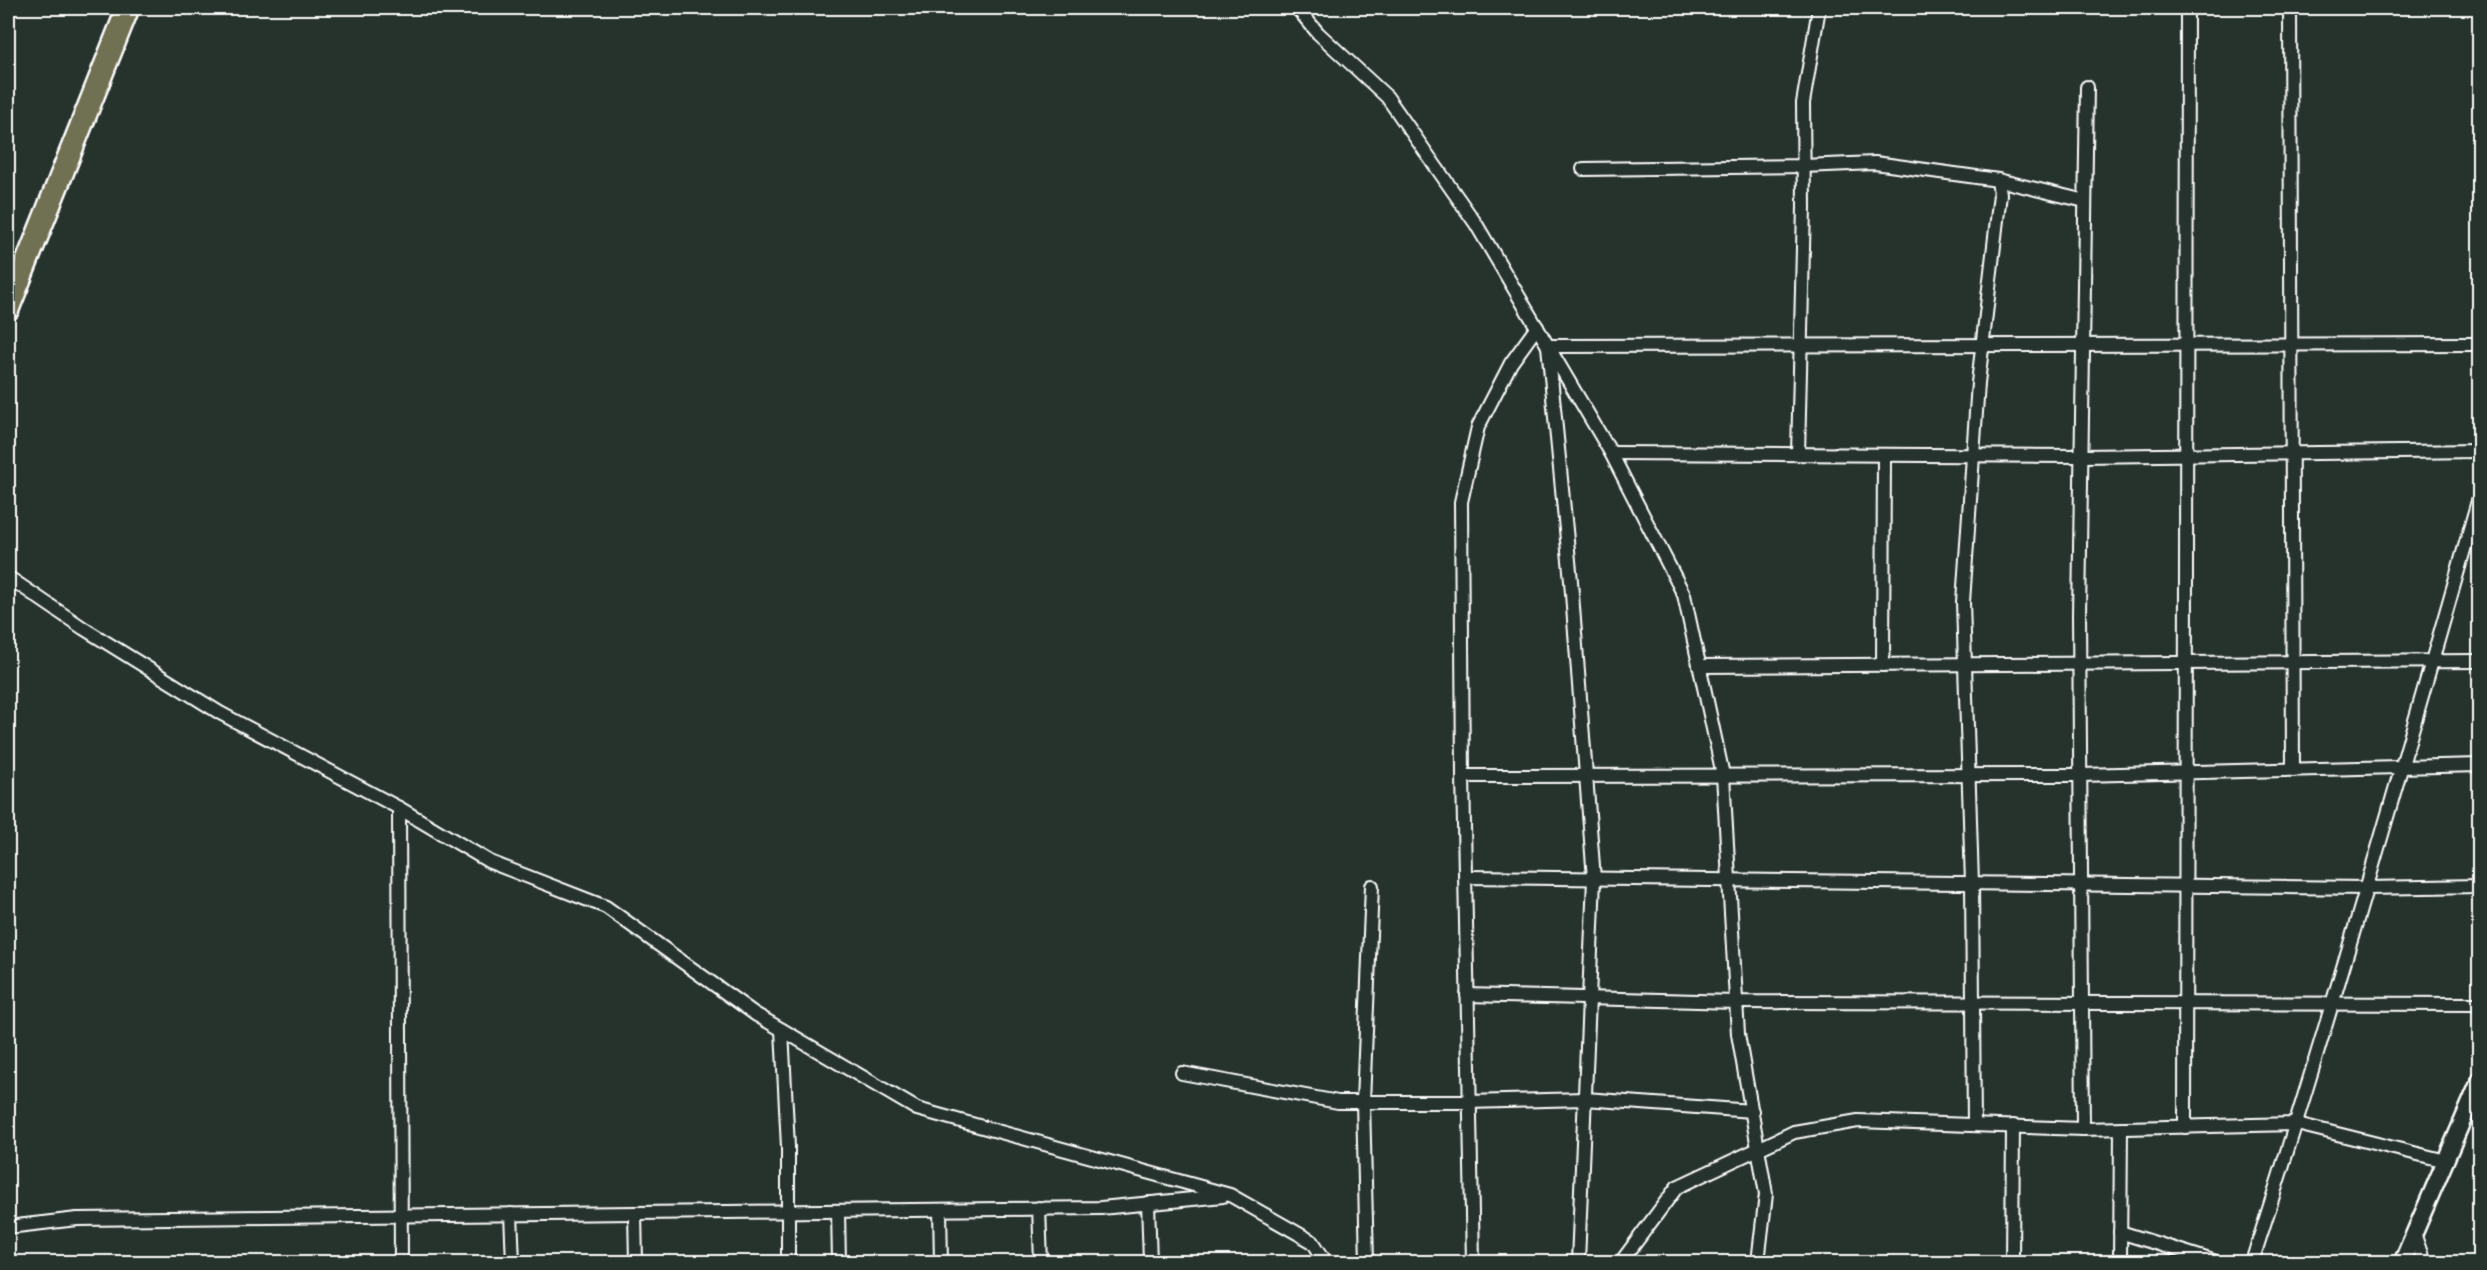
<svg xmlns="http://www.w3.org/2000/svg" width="2487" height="1270" font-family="'Patrick Hand',sans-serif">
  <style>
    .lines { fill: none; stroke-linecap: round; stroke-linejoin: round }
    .minor-casing { stroke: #fff; stroke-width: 16 }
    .tertiary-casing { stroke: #fff; stroke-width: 20 }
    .trunk-casing { stroke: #fff; stroke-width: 26 }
    .minor { stroke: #26332d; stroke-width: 12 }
    .tertiary { stroke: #26332d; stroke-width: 15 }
    .trunk { stroke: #706f52; stroke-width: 21 }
  </style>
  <rect width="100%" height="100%" fill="#26332d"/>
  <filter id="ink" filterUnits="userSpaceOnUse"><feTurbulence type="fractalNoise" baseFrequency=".0167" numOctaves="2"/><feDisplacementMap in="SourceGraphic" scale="12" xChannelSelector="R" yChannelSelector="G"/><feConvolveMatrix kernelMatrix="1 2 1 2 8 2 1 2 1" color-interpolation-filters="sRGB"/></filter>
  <g filter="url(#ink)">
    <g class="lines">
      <!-- minor casing -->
      <g class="minor-casing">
        <g id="minor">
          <polyline points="1297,8 1318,33 1387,97 1476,224 1611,453 1684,595 1723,775 1738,1034 1766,1194 1758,1262"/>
          <polyline points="2290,8 2293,770"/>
          <polyline points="1583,169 1803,166 1875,163 1998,180 2085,201"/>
          <polyline points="1611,453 2081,456 2480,451"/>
          <polyline points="1798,454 1804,207 1803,103 1819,8"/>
          <polyline points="8,577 83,628 220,713 399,808 490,862 606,907 755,1014 917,1109 1230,1195 1313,1242 1326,1262"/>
          <polyline points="1883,665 1884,455"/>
          <polyline points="1699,666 2480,661"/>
          <polyline points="1463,776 2080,775 2480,765"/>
          <polyline points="399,808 401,1262"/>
          <polyline points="1466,877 2367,888 2480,886"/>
          <polyline points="1467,995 1736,1002 2480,1004"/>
          <polyline points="782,1030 788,1147 788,1262"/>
          <polyline points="1182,1073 1338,1102 1468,1102 1585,1099 1752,1111"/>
          <polyline points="1974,1125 1972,883 1963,602 1978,383 2000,194 1998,180"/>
          <polyline points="2185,1127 2187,8"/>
          <polyline points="2083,1129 2079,615 2087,87"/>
          <polyline points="1148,1203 1150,1262"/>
          <polyline points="1039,1208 1041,1262"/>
          <polyline points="940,1210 941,1262"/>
          <polyline points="838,1211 839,1262"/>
          <polyline points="635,1213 636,1262"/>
          <polyline points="511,1214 513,1262"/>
          <polyline points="8,1227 77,1219 1101,1208 1223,1196"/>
          <polyline points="2120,1232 2216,1262"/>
          <polyline points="2415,1236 2424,1262"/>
          <polyline points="1367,1262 1363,1102 1372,886"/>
          <polyline points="1473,1262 1463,776 1461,502 1478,427 1511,363 1537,327"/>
          <polyline points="1578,1262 1594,879 1571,581 1548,346 2480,344"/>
          <polyline points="1621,1262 1677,1187 1794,1132 1858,1121 2083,1129 2297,1124 2446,1161"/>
          <polyline points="2012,1262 2013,1126"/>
          <polyline points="2120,1262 2121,1128"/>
          <path d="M2252,1262C2334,1008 2406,751 2480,494"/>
        </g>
      </g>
      <!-- tertiary casing -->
      <g class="tertiary-casing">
        <polyline id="tertiary" points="2402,1262 2480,1080"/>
      </g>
      <!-- trunk casing -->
      <g class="trunk-casing">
        <polyline id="trunk" points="8,309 128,8"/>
      </g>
      <!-- minor -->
      <use href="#minor" class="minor"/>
      <!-- tertiary -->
      <use href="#tertiary" class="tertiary"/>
      <!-- trunk -->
      <use href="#trunk" class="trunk"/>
    </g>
  </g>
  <!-- margin -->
  <rect width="2487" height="1270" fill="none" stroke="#26332d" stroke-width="30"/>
  <rect x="15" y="15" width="2457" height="1240" fill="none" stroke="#fff" stroke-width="2" filter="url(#ink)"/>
</svg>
